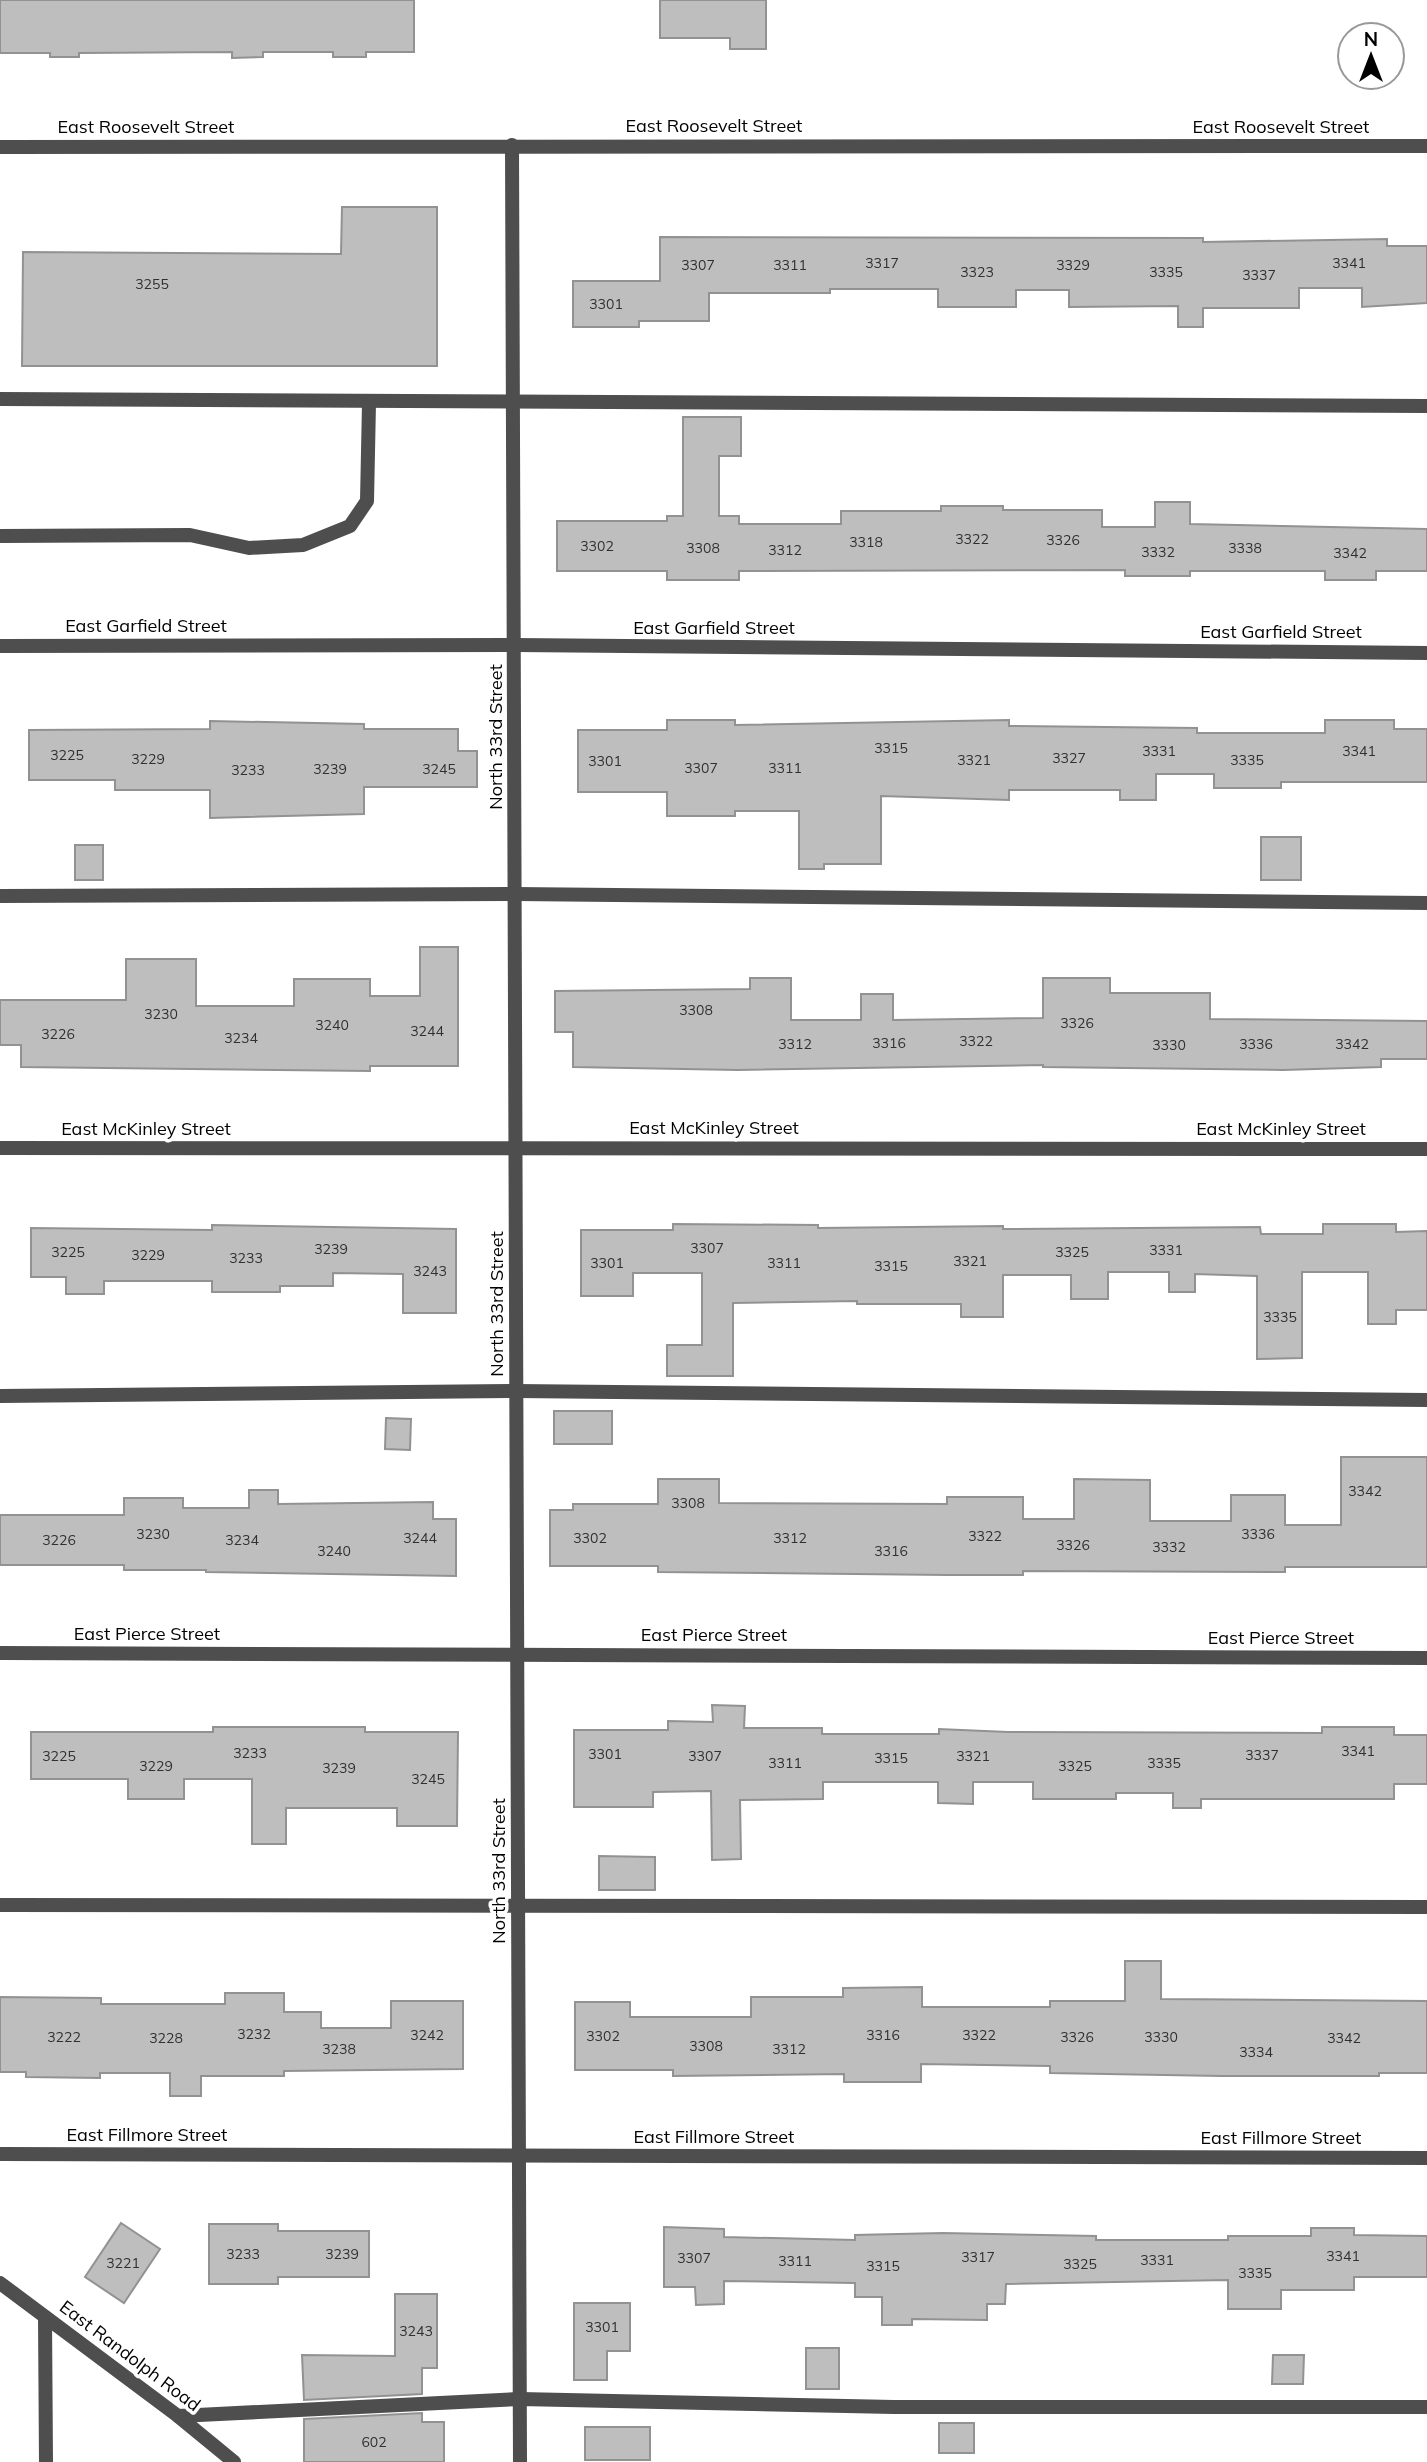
<svg xmlns="http://www.w3.org/2000/svg" width="1427" height="2462" font-family="Mulish,sans-serif">
  <style>
    .building { fill: #bebebe; stroke: #929292; stroke-width: 2 }
    .lines { fill: none; stroke-linecap: round; stroke-linejoin: round }
    .service { stroke: #4e4e4e; stroke-width: 14 }
    .minor { stroke: #4e4e4e; stroke-width: 14 }
    .labels { text-anchor: middle; stroke-width: 7; stroke-linejoin: round; paint-order: stroke }
    .number-label { font-size: 14px; fill: #303030 }
    .street-label { font-size: 18px; fill: #000; stroke: #fff }
  </style>
  <rect width="100%" height="100%" fill="#fff"/>
  <!-- building -->
  <g class="building">
    <polygon points="0,0 414,0 414,52 366,52 366,57 333,57 333,52 263,52 263,57 232,58 232,52 79,53 79,57 50,57 50,53 0,53"/>
    <polygon points="660,0 766,0 766,49 730,49 730,38 660,38"/>
    <polygon points="342,207 437,207 437,366 22,366 23,252 341,254"/>
    <polygon points="660,237 1203,238 1203,242 1387,239 1387,246 1427,246 1427,303 1362,307 1362,288 1299,288 1299,308 1203,308 1203,327 1178,327 1178,306 1069,307 1069,290 1016,290 1016,307 938,307 938,289 830,289 830,293 709,293 709,321 639,321 639,327 573,327 573,281 660,281"/>
    <polygon points="683,417 741,417 741,456 719,456 719,516 739,516 739,524 841,524 841,511 941,511 941,506 1003,506 1003,510 1102,510 1102,527 1155,527 1155,502 1190,502 1190,524 1427,529 1427,571 1376,571 1376,580 1325,580 1325,571 1190,571 1190,576 1125,576 1125,570 739,571 739,580 667,580 667,571 557,571 557,521 667,521 667,516 683,516"/>
    <polygon points="667,720 735,720 735,725 1009,720 1009,726 1197,728 1197,733 1325,733 1325,720 1394,720 1394,729 1427,729 1427,782 1281,782 1281,788 1214,788 1214,774 1156,774 1156,800 1120,800 1120,790 1009,790 1009,800 881,796 881,864 824,864 824,869 799,869 799,811 735,811 735,816 667,816 667,792 578,792 578,730 667,730"/>
    <polygon points="210,721 364,724 364,729 458,729 458,751 477,751 477,787 364,787 364,814 210,818 210,790 115,790 115,780 29,780 29,730 210,729"/>
    <rect x="1261" y="837" width="40" height="43"/>
    <rect x="75" y="845" width="28" height="35"/>
    <polygon points="420,947 458,947 458,1066 370,1066 370,1071 21,1067 21,1045 0,1045 0,1000 126,1000 126,959 196,959 196,1006 294,1006 294,979 370,979 370,996 420,996"/>
    <polygon points="750,978 791,978 791,1020 861,1020 861,994 893,994 893,1020 1043,1018 1043,978 1110,978 1110,993 1210,993 1210,1019 1427,1021 1427,1059 1381,1059 1381,1067 1283,1070 1043,1067 1043,1065 738,1070 573,1067 573,1032 555,1032 555,991 750,989"/>
    <polygon points="673,1224 818,1225 818,1228 1003,1226 1003,1229 1260,1227 1261,1234 1323,1234 1323,1224 1396,1224 1396,1232 1427,1231 1427,1310 1396,1310 1396,1324 1368,1324 1368,1272 1302,1272 1302,1358 1257,1359 1257,1276 1195,1274 1195,1292 1169,1292 1169,1272 1108,1272 1108,1299 1071,1299 1071,1275 1003,1275 1003,1317 961,1317 961,1304 857,1304 857,1301 733,1303 733,1376 667,1376 667,1345 702,1345 702,1273 633,1273 633,1296 581,1296 581,1230 673,1230"/>
    <polygon points="212,1225 456,1229 456,1313 403,1313 403,1274 333,1273 333,1286 280,1286 280,1292 212,1292 212,1281 104,1281 104,1294 66,1294 66,1277 31,1277 31,1228 212,1230"/>
    <rect x="554" y="1411" width="58" height="33"/>
    <polygon points="386,1418 411,1419 410,1450 385,1449"/>
    <polygon points="1341,1457 1427,1457 1427,1567 1285,1567 1285,1572 1023,1571 1023,1575 947,1575 658,1572 658,1566 550,1566 550,1510 573,1510 573,1504 658,1504 658,1479 719,1479 719,1503 947,1504 947,1497 1023,1497 1023,1519 1074,1519 1074,1479 1150,1480 1150,1521 1231,1521 1231,1495 1285,1495 1285,1525 1341,1525"/>
    <polygon points="249,1490 278,1490 278,1504 433,1502 433,1519 456,1519 456,1576 206,1572 206,1570 124,1570 124,1565 0,1565 0,1515 124,1515 124,1498 183,1498 183,1508 249,1508"/>
    <polygon points="712,1705 745,1706 744,1728 822,1728 822,1734 939,1734 939,1729 1008,1732 1322,1733 1322,1727 1394,1727 1394,1735 1427,1735 1427,1784 1394,1784 1394,1799 1201,1799 1201,1808 1173,1808 1173,1793 1116,1793 1116,1799 1033,1799 1033,1782 973,1782 973,1804 938,1803 938,1782 823,1782 823,1799 740,1800 741,1859 712,1860 711,1791 653,1792 653,1807 574,1807 574,1730 668,1730 668,1721 713,1722"/>
    <polygon points="213,1727 365,1727 365,1732 458,1732 457,1826 397,1826 397,1808 286,1808 286,1844 252,1844 252,1779 184,1779 184,1799 128,1799 128,1779 31,1779 31,1732 213,1732"/>
    <polygon points="599,1856 655,1857 655,1890 599,1890"/>
    <polygon points="1125,1961 1161,1961 1161,1999 1427,2001 1427,2073 1379,2073 1379,2076 1221,2076 1050,2073 1050,2066 921,2064 921,2082 844,2082 844,2074 673,2076 673,2070 575,2070 575,2002 630,2002 630,2017 751,2017 751,1997 843,1997 843,1988 922,1987 922,2007 1050,2007 1050,2001 1125,2001"/>
    <polygon points="225,1993 284,1993 284,2012 321,2012 321,2028 391,2028 391,2001 463,2001 463,2069 284,2071 284,2076 201,2076 201,2096 170,2096 170,2073 100,2073 100,2078 26,2077 26,2072 0,2072 0,1997 101,1998 101,2004 225,2004"/>
    <polygon points="121,2223 160,2249 124,2303 85,2277"/>
    <polygon points="209,2224 278,2224 278,2231 369,2231 369,2277 278,2277 278,2284 209,2284"/>
    <polygon points="664,2227 724,2229 724,2237 855,2240 855,2235 943,2233 1096,2236 1096,2240 1228,2240 1228,2236 1311,2236 1311,2228 1354,2228 1354,2235 1427,2236 1427,2277 1354,2277 1354,2290 1281,2290 1281,2309 1228,2309 1228,2280 1006,2284 1005,2304 987,2304 987,2320 912,2319 912,2325 882,2325 882,2297 855,2297 855,2283 724,2281 724,2304 696,2305 695,2287 664,2287"/>
    <polygon points="395,2294 437,2294 437,2368 422,2368 422,2394 304,2400 302,2355 395,2356"/>
    <polygon points="574,2303 630,2303 630,2351 607,2351 607,2380 574,2380"/>
    <rect x="806" y="2348" width="33" height="41"/>
    <polygon points="1273,2355 1304,2355 1303,2384 1272,2384"/>
    <polygon points="422,2413 422,2422 444,2422 444,2462 304,2462 304,2419"/>
    <rect x="939" y="2423" width="35" height="30"/>
    <rect x="585" y="2427" width="65" height="33"/>
  </g>
  <g class="lines">
    <!-- service -->
    <g class="service">
      <polyline points="0,399 1427,406"/>
      <polyline points="0,536 190,535 249,548 303,545 350,526 367,501 369,403"/>
      <polyline points="0,896 516,894 1427,903"/>
      <polyline points="0,1396 516,1391 1427,1400"/>
      <polyline points="0,1905 1427,1907"/>
      <polyline points="178,2416 520,2399 894,2407 1427,2407"/>
    </g>
    <!-- minor -->
    <g class="minor">
      <polyline points="512,145 520,2462"/>
      <polyline points="0,147 1427,146"/>
      <polyline points="0,646 516,645 1427,653"/>
      <polyline points="0,1148 1427,1149"/>
      <polyline points="0,1653 1427,1658"/>
      <polyline points="0,2154 1427,2158"/>
      <polyline points="0,2283 178,2416 234,2462"/>
      <polyline points="45,2317 46,2462"/>
    </g>
  </g>
  <g class="labels">
    <!-- number labels -->
    <g class="number-label">
      <text x="882" y="268">3317</text>
      <text x="1349" y="268">3341</text>
      <text x="698" y="270">3307</text>
      <text x="790" y="270">3311</text>
      <text x="1073" y="270">3329</text>
      <text x="977" y="277">3323</text>
      <text x="1166" y="277">3335</text>
      <text x="1259" y="280">3337</text>
      <text x="152" y="289">3255</text>
      <text x="606" y="309">3301</text>
      <text x="972" y="544">3322</text>
      <text x="1063" y="545">3326</text>
      <text x="866" y="547">3318</text>
      <text x="597" y="551">3302</text>
      <text x="703" y="553">3308</text>
      <text x="1245" y="553">3338</text>
      <text x="785" y="555">3312</text>
      <text x="1158" y="557">3332</text>
      <text x="1350" y="558">3342</text>
      <text x="891" y="753">3315</text>
      <text x="1159" y="756">3331</text>
      <text x="1359" y="756">3341</text>
      <text x="67" y="760">3225</text>
      <text x="1069" y="763">3327</text>
      <text x="148" y="764">3229</text>
      <text x="974" y="765">3321</text>
      <text x="1247" y="765">3335</text>
      <text x="605" y="766">3301</text>
      <text x="701" y="773">3307</text>
      <text x="785" y="773">3311</text>
      <text x="330" y="774">3239</text>
      <text x="439" y="774">3245</text>
      <text x="248" y="775">3233</text>
      <text x="696" y="1015">3308</text>
      <text x="161" y="1019">3230</text>
      <text x="1077" y="1028">3326</text>
      <text x="332" y="1030">3240</text>
      <text x="427" y="1036">3244</text>
      <text x="58" y="1039">3226</text>
      <text x="241" y="1043">3234</text>
      <text x="976" y="1046">3322</text>
      <text x="889" y="1048">3316</text>
      <text x="795" y="1049">3312</text>
      <text x="1256" y="1049">3336</text>
      <text x="1352" y="1049">3342</text>
      <text x="1169" y="1050">3330</text>
      <text x="707" y="1253">3307</text>
      <text x="331" y="1254">3239</text>
      <text x="1166" y="1255">3331</text>
      <text x="68" y="1257">3225</text>
      <text x="1072" y="1257">3325</text>
      <text x="148" y="1260">3229</text>
      <text x="246" y="1263">3233</text>
      <text x="970" y="1266">3321</text>
      <text x="607" y="1268">3301</text>
      <text x="784" y="1268">3311</text>
      <text x="891" y="1271">3315</text>
      <text x="430" y="1276">3243</text>
      <text x="1280" y="1322">3335</text>
      <text x="1365" y="1496">3342</text>
      <text x="688" y="1508">3308</text>
      <text x="153" y="1539">3230</text>
      <text x="1258" y="1539">3336</text>
      <text x="985" y="1541">3322</text>
      <text x="420" y="1543">3244</text>
      <text x="590" y="1543">3302</text>
      <text x="790" y="1543">3312</text>
      <text x="59" y="1545">3226</text>
      <text x="242" y="1545">3234</text>
      <text x="1073" y="1550">3326</text>
      <text x="1169" y="1552">3332</text>
      <text x="334" y="1556">3240</text>
      <text x="891" y="1556">3316</text>
      <text x="1358" y="1756">3341</text>
      <text x="250" y="1758">3233</text>
      <text x="605" y="1759">3301</text>
      <text x="1262" y="1760">3337</text>
      <text x="59" y="1761">3225</text>
      <text x="705" y="1761">3307</text>
      <text x="973" y="1761">3321</text>
      <text x="891" y="1763">3315</text>
      <text x="785" y="1768">3311</text>
      <text x="1164" y="1768">3335</text>
      <text x="156" y="1771">3229</text>
      <text x="1075" y="1771">3325</text>
      <text x="339" y="1773">3239</text>
      <text x="428" y="1784">3245</text>
      <text x="254" y="2039">3232</text>
      <text x="427" y="2040">3242</text>
      <text x="883" y="2040">3316</text>
      <text x="979" y="2040">3322</text>
      <text x="603" y="2041">3302</text>
      <text x="64" y="2042">3222</text>
      <text x="1077" y="2042">3326</text>
      <text x="1161" y="2042">3330</text>
      <text x="166" y="2043">3228</text>
      <text x="1344" y="2043">3342</text>
      <text x="706" y="2051">3308</text>
      <text x="339" y="2054">3238</text>
      <text x="789" y="2054">3312</text>
      <text x="1256" y="2057">3334</text>
      <text x="243" y="2259">3233</text>
      <text x="342" y="2259">3239</text>
      <text x="1343" y="2261">3341</text>
      <text x="978" y="2262">3317</text>
      <text x="694" y="2263">3307</text>
      <text x="1157" y="2265">3331</text>
      <text x="795" y="2266">3311</text>
      <text x="123" y="2268">3221</text>
      <text x="1080" y="2269">3325</text>
      <text x="883" y="2271">3315</text>
      <text x="1255" y="2278">3335</text>
      <text x="602" y="2332">3301</text>
      <text x="416" y="2336">3243</text>
      <text x="374" y="2447">602</text>
    </g>
    <!-- street labels -->
    <g class="street-label">
      <text x="714" y="132">East Roosevelt Street</text>
      <text x="146" y="133">East Roosevelt Street</text>
      <text x="1281" y="133">East Roosevelt Street</text>
      <text x="146" y="632">East Garfield Street</text>
      <text x="714" y="634">East Garfield Street</text>
      <text x="1281" y="638">East Garfield Street</text>
      <text transform="translate(496 737) rotate(-90)" y="6">North 33rd Street</text>
      <text x="714" y="1134">East McKinley Street</text>
      <text x="146" y="1135">East McKinley Street</text>
      <text x="1281" y="1135">East McKinley Street</text>
      <text transform="translate(497 1304) rotate(-90)" y="6">North 33rd Street</text>
      <text x="147" y="1640">East Pierce Street</text>
      <text x="714" y="1641">East Pierce Street</text>
      <text x="1281" y="1644">East Pierce Street</text>
      <text transform="translate(499 1871) rotate(-90)" y="6">North 33rd Street</text>
      <text x="147" y="2141">East Fillmore Street</text>
      <text x="714" y="2143">East Fillmore Street</text>
      <text x="1281" y="2144">East Fillmore Street</text>
      <text transform="translate(130 2356) rotate(37)" y="6">East Randolph Road</text>
    </g>
  </g>
  <!-- north arrow -->
  <g transform="translate(1371 56)"><circle r="33" fill="#ffffff" stroke="#999999" stroke-width="2"/>
  <path d="M0-5L12 26L0 18L-12 26Z" fill="#000000"/>
  <text y="-10" font-size="19" font-weight="bold" text-anchor="middle" fill="#000000">N</text>
  </g>
</svg>
